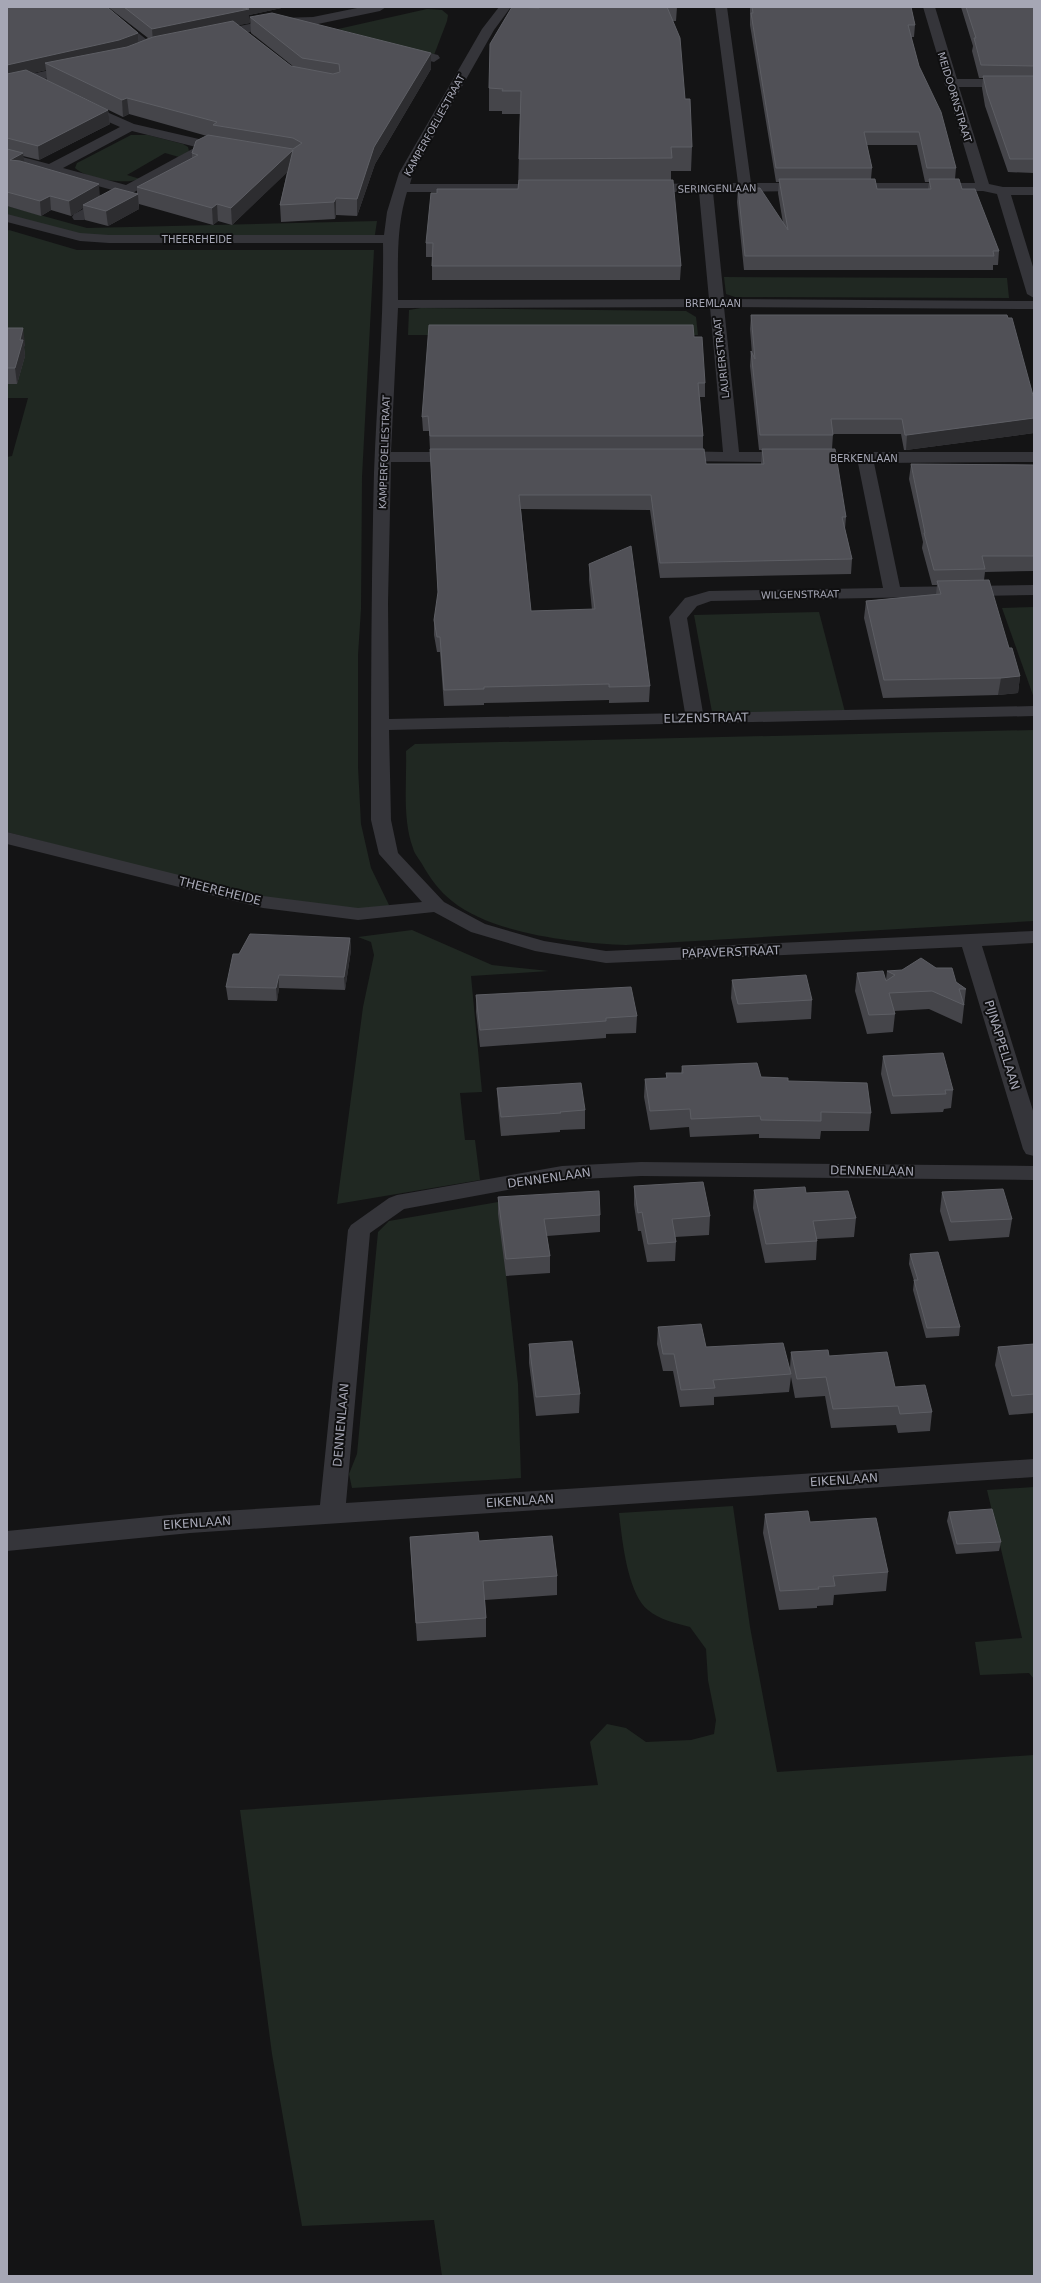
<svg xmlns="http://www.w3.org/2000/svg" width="1041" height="2283" font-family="'DejaVu Sans',sans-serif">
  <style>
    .green { fill: #202822 }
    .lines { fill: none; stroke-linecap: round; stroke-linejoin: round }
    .minor { fill: #35353a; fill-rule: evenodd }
    .wall { fill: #45454a; fill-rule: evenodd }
    .shaded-wall { fill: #2d2d30 }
    .building { fill: #505056; stroke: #5d5e64 }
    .labels { text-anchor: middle; stroke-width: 4; stroke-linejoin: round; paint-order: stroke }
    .far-street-label { font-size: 10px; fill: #a6a7b5; stroke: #0f0f10 }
    .street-label { font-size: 12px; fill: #a6a7b5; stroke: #0f0f10 }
  </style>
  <rect width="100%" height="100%" fill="#141415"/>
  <!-- green -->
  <g class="green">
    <polygon points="427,9 442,10 448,15 447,21 434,55 338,29"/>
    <path d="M131,135H148L183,144L188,147L189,151L179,157L165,153L127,175L140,179C125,185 87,179 75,168L77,163Z"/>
    <polygon points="7,206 87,228 377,221 374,241 85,241 7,217"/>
    <polygon points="9,230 77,250 374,250 362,477 361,609 358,655 358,767 361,824 371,868 389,905 384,911 339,914 175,876 7,832 7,457 12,456 28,398 7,398 7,231"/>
    <polygon points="724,277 1007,278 1009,298 735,297 726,294"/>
    <polygon points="421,308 686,311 696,317 698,335 408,335 409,310"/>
    <polygon points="1034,607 1034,698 1002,608"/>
    <polygon points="819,612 845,712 723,715 712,712 694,615"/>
    <path d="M1034,730V921L626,945C576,943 492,934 452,901C439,891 430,878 422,864C419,859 414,853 413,848C402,818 407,782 406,751L415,744Z"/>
    <polygon points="412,930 492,965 549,971 471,976 482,1092 460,1093 465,1140 475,1140 480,1180 337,1204 363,1007 374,955 371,942 358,937"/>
    <polygon points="498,1202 518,1384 521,1478 352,1488 349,1474 357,1454 378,1232 389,1221"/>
    <polygon points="1034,1487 1034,1679 1029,1673 980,1675 975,1642 1022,1638 987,1490"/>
    <path d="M733,1506L750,1627L777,1772L1034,1755V2276H442L434,2220L302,2226L272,2054L240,1810L598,1785L590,1742L607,1724L626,1728L646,1742L691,1740L714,1734L716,1720L708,1680L706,1649L690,1627C675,1623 660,1620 648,1610C627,1593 622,1538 619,1513Z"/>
  </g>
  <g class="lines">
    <!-- minor -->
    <g class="minor">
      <polygon points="92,7 106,7 157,48 151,52 147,51"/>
      <polygon points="362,7 386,7 380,11 313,25 280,26 214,39 208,35 214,31 280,18 313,17"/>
      <path d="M499,7H511L494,30L413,173L410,184H549L556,188L549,192H407C396,228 398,262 398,300L709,299L699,192H643L636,188L643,184L738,183L715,7H727L751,183H807L814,187L807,191L713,192L724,299L1034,301V309L724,307L739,452H1034V462L874,463L900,587L1034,585V595L711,601L697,606L687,618L703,713L1034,706V716L389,730L391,820L398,853L444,902L485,924L544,941L606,951L1034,931V943L982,946L1034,1114V1156L1026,1154L1023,1149L962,947L606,963L535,951L471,932L434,912L358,920L263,908L7,844V832L263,896L358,908L422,902L379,854L371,820C371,704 371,589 374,473C377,396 384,320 383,243H109L80,241L7,222V214L80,233L109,235H384L387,212L399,173L482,29ZM710,307L723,452L675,451L669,453L667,456L669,459L675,461L858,463L883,588L709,591L685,598L669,617L685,713L389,719L388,603L391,462H461L467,460L469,457L467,454L461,452H391L398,308Z"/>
      <polygon points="923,7 935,7 957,79 1034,79 1034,87 959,87 989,184 1003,187 1034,187 1034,195 1011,195 1034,270 1034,298 1027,294 997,194 983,191 847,191 840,187 847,183 975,183 946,86 944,83 945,81"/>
      <polygon points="401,46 438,55 440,58 434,62 397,53 395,50"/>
      <polygon points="74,65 78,66 80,69 78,72 7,87 7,79"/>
      <path d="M82,101L134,124L229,146L231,149L224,153L210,150L84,220H74L72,217L74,214L116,191L7,161V153L49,164L120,127L77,108L75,105ZM132,131L196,147L126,185L63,168Z"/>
      <polygon points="641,1162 1034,1166 1034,1180 641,1176 562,1180 404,1209 370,1233 346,1503 1034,1459 1034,1477 190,1533 7,1551 7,1531 190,1513 320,1505 348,1230 351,1225 389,1198 397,1195 562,1166"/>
    </g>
  </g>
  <!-- wall -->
  <g class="wall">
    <path d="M7,7L138,33L139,42L148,38L108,7H286L249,15L250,23L238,25L291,66L294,67L251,33L250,17L431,69L375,164L357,216L336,215L335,219L281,222L280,205L287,172L232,225L218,221L213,225L139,204V209L108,226L85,220L83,208L71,216L51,210L41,216L7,206ZM46,70L47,80L123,117L129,114L207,136L192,153V158L137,187V194L100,196L24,162L23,156L39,160L110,124L108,110L33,73Z"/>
    <polygon points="538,7 677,7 676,21 673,21 685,99 692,147 691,171 671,171 671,180 681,266 680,280 432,280 432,257 426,257 426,243 518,189 520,114 502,114 502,111 489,111 489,88"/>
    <path d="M750,7H911L915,25L914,37H911L919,66L956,168L955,179L962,189L999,251L998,265H993V270H744L737,202L738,188L783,223L778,193L779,182H776L750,25ZM867,145H917L925,182H929L928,189H877L871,179L872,168Z"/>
    <polygon points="961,7 1034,7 1034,173 1008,172 985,106 982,88 983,78 979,78 972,51 973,46"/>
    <polygon points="751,315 1034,399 1034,433 906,450 904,450 901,434 833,434 832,449 846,517 845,529 852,559 851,574 660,578 650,510 521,509 531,611 592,610 589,580 589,564 650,686 649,702 609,703 609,700 484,703 484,705 444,706 440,652 437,652 434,635 434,620 438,595 431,450 430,450 429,431 423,431 422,417 694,337 705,383 705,397 700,397 703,436 703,449 706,464 761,464 762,450 759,450 750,366 751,351 752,354 750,329"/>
    <polygon points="7,328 25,344 24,347 25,356 17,384 7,384 7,385"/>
    <polygon points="911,464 1034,465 1034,571 985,572 984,580 1009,648 1020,676 1018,693 998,695 883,698 864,618 866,601 936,594 937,585 932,585 922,548 923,542 909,479"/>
    <polygon points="350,938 351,950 345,990 279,988 277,1001 228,1000 226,987 239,954"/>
    <polygon points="887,971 956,982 966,989 962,1024 929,1009 894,1011 895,1014 893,1032 867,1034 855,991 857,973 886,981 886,980"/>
    <polygon points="732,980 812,1000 811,1019 737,1023 731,998"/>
    <polygon points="476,995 637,1016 636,1033 606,1034 606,1038 480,1047 476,1012"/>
    <polygon points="883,1056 953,1090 951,1108 944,1109 943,1112 891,1114 881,1074"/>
    <polygon points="682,1066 788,1081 871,1113 869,1131 821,1131 820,1139 759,1138 759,1134 690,1137 689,1127 650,1130 644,1097 645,1079 666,1078 666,1073 681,1073"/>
    <polygon points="497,1088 585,1110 585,1129 560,1130 560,1132 501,1136 498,1106"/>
    <polygon points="634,1186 710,1216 709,1235 675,1237 676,1242 675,1261 647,1262 641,1231 638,1231 634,1205"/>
    <polygon points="754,1190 806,1193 856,1218 854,1237 817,1239 817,1241 816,1260 765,1263 753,1208"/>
    <polygon points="942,1192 1012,1219 1009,1237 949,1241 940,1211"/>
    <polygon points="498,1197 600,1215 600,1232 547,1236 550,1256 550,1273 506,1276 498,1214"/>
    <polygon points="910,1254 960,1327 959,1336 926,1338 913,1290 914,1281 909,1264"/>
    <polygon points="658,1327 706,1347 790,1369 791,1352 829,1356 895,1387 932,1412 930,1431 898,1433 896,1425 831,1428 825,1396 795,1398 791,1377 789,1392 714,1397 714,1405 680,1407 673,1371 663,1371 657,1344"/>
    <polygon points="529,1344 580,1394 579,1413 536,1416 529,1363"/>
    <polygon points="1034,1344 1034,1413 1009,1415 995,1365 998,1347"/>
    <polygon points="949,1512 1001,1542 999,1551 956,1554 947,1521"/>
    <polygon points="765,1514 810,1522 888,1572 886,1591 834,1595 833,1605 817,1606 817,1608 779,1610 763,1533"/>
    <polygon points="410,1537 479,1541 557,1576 557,1595 485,1600 486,1618 486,1637 417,1641 411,1556"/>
  </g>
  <!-- shaded-wall -->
  <g class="shaded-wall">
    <polygon points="232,7 286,7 249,15 250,23 153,42 152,29"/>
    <polygon points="138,33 139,47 45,63 46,70 7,79 7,65"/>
    <polygon points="431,53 431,69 375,164 357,216 357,199 374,147"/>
    <polygon points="127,98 129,114 123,117 122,100"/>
    <polygon points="108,110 110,124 39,160 38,146"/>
    <polygon points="293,150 294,166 232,225 231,208"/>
    <polygon points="23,153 25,167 10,160"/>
    <polygon points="99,184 100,198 83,205 83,208 71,216 69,201"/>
    <polygon points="138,194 139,209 108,226 106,211"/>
    <polygon points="50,196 51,210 41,216 40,201"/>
    <polygon points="336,198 336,215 335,219 334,202"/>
    <polygon points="217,204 218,221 213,225 212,208"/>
    <polygon points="23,328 25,344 24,347 25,356 17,384 15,368 20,340"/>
    <polygon points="1034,418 1034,433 906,450 907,435"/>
    <polygon points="1020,676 1018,693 998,695 1001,678"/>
    <polygon points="350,938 351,950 345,990 344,977"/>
    <polygon points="279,975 279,988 277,1001 276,988"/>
  </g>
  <!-- building -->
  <g class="building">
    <polygon points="7,7 107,7 138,33 119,40 7,65"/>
    <polygon points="124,7 239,7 249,9 152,29"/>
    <polygon points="512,7 539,8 539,7 667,7 680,38 685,99 690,99 692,147 671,147 672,158 519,159 521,91 502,91 503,89 489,88 490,44"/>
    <polygon points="752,7 911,7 915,25 908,25 919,66 941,112 956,168 927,168 919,132 864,132 872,168 776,168 751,13 753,13"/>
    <polygon points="966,7 1034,7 1034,66 981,65 974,38 976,38"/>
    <polygon points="272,13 431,53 374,147 357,199 336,198 334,202 280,205 293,150 231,208 217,204 212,208 137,187 198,155 192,153 196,141 208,135 293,149 302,143 293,138 213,125 217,122 127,98 122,100 45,63 127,47 153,37 233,21 291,66 333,74 340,72 339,64 302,58 250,17"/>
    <polygon points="26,70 108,110 38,146 7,138 7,74"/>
    <polygon points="983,76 1034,76 1034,159 1010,159 987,93"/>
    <polygon points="7,149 23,153 10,160 20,161 99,184 69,201 50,196 40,201 7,192"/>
    <polygon points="779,179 875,179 877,189 931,189 929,179 959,179 962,189 975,189 999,251 993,251 994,256 745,256 738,188 760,188 788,230"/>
    <polygon points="519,180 673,180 681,266 432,266 433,243 426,243 431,193 437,193 437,189 518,189"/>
    <polygon points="115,188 138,194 106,211 83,205"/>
    <polygon points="751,315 1007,315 1008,318 1012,318 1034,399 1034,418 907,435 905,435 902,419 831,419 833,435 760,435 751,351 755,359"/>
    <polygon points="429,325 693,325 694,337 702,337 705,383 698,383 703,436 430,436 428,416 422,417"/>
    <polygon points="7,328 23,328 20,340 23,340 15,368 7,368"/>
    <polygon points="430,449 704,449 706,464 764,464 762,449 835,449 846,517 842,517 852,559 660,563 651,495 519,495 531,611 595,609 589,564 631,546 650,686 609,687 609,684 484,687 484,689 444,690 440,637 437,637 434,620 438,592"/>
    <polygon points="911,464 1034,465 1034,556 982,556 985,569 934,570 924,533 925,533"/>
    <polygon points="989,580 1009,648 1012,648 1020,676 1001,678 884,680 866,601 941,594 937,581"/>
    <polygon points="250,934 350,938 344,977 279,975 276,988 226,987 233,954 239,954"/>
    <polygon points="921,958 936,968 952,968 956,982 966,989 959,989 964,1005 932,991 889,993 895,1014 869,1015 857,973 883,971 886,981 895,975 887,971 902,970"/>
    <polygon points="806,975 812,1000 738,1004 732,980"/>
    <polygon points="631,987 637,1016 606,1018 606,1021 480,1030 476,995"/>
    <polygon points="943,1053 953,1090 945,1090 946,1094 893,1096 883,1056"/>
    <polygon points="757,1063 761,1077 788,1078 788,1081 867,1083 871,1113 821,1112 821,1121 761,1120 760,1116 691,1119 690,1109 650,1111 645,1079 667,1078 666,1073 683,1073 682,1066"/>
    <polygon points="581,1083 585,1110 560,1112 561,1113 501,1117 497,1088"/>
    <polygon points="703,1182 710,1216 672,1219 676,1242 648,1244 642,1212 638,1213 634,1186"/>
    <polygon points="805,1187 806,1193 848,1191 856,1218 813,1221 817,1241 766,1244 754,1190"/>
    <polygon points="1003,1189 1012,1219 951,1222 942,1192"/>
    <polygon points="599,1191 600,1215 544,1219 550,1256 506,1259 498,1197"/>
    <polygon points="938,1252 960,1327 927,1328 914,1280 918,1280 910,1254"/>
    <polygon points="701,1324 706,1347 783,1343 791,1374 713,1380 715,1388 681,1390 674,1354 663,1354 658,1327"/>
    <polygon points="572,1341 580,1394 536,1397 529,1344"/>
    <polygon points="1034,1344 1034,1394 1012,1396 998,1347"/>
    <polygon points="828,1350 829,1356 887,1352 895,1387 925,1385 932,1412 900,1414 898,1406 833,1409 826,1377 797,1379 791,1352"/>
    <polygon points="992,1509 1001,1542 957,1544 949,1512"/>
    <polygon points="808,1511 810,1522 876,1518 888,1572 833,1576 835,1586 818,1587 819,1589 780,1591 765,1514"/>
    <polygon points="478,1532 479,1541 552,1536 557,1576 483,1581 486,1618 416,1623 410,1537"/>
  </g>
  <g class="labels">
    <!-- far-street labels -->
    <g class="far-street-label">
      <text transform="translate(955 97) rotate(73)" y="4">MEIDOORNSTRAAT</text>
      <text transform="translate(434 125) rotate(-61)" y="4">KAMPERFOELIESTRAAT</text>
      <text transform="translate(717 188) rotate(-1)" y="4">SERINGENLAAN</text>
      <text x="197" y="243">THEEREHEIDE</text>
      <text x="713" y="307">BREMLAAN</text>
      <text transform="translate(721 358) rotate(-96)" y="4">LAURIERSTRAAT</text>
      <text transform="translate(384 452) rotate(-88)" y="4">KAMPERFOELIESTRAAT</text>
      <text x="864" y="462">BERKENLAAN</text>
      <text transform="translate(800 594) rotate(-1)" y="4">WILGENSTRAAT</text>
    </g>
    <!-- street labels -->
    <g class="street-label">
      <text transform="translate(706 718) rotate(-1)" y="4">ELZENSTRAAT</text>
      <text transform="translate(220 891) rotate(14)" y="4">THEEREHEIDE</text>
      <text transform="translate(731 952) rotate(-2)" y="4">PAPAVERSTRAAT</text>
      <text transform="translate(1002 1045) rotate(73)" y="4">PIJNAPPELLAAN</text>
      <text transform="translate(872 1171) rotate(1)" y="4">DENNENLAAN</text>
      <text transform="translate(549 1178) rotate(-8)" y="4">DENNENLAAN</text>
      <text transform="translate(341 1425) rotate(-85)" y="4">DENNENLAAN</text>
      <text transform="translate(844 1480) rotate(-4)" y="4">EIKENLAAN</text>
      <text transform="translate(520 1501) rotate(-4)" y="4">EIKENLAAN</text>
      <text transform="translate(197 1523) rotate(-4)" y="4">EIKENLAAN</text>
    </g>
  </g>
  <!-- border -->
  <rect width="1041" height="2283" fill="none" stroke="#a6a7b5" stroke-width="16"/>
</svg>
